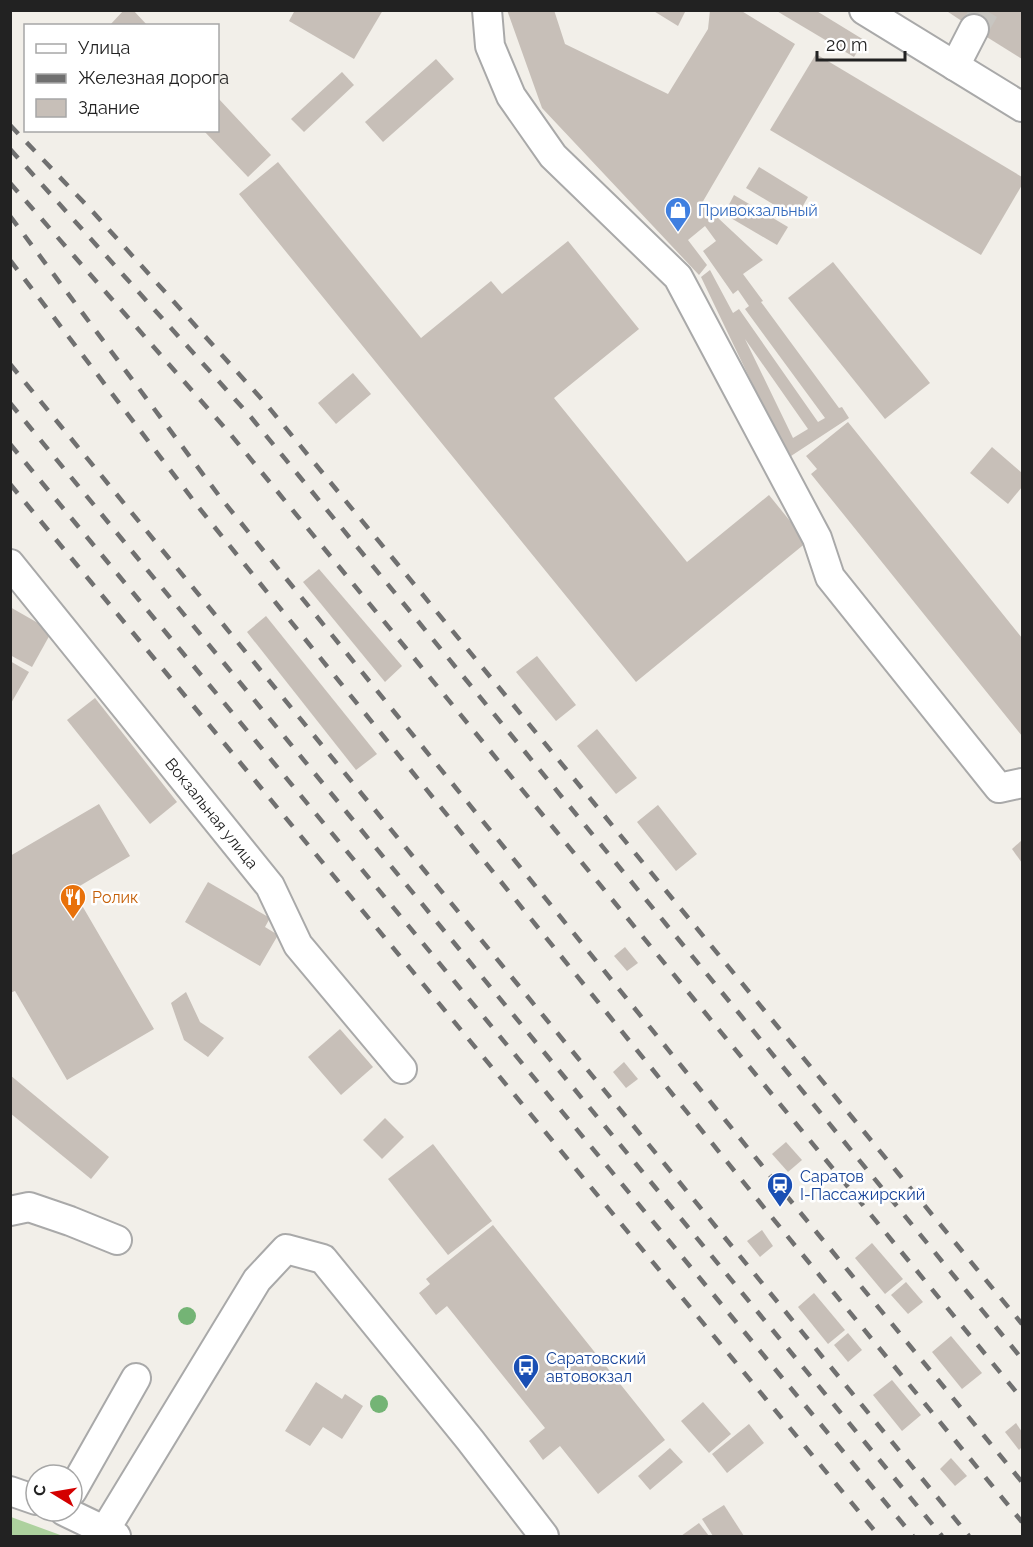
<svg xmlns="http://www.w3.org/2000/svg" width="1033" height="1547" font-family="Raleway,sans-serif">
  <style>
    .forest { fill: #add19e }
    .building { fill: #c7bfb8; fill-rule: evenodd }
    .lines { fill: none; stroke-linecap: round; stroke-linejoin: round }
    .minor-tunnel { stroke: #c8c6c1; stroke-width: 28; stroke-dasharray: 28 14; stroke-linecap: butt }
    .minor-casing { stroke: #a9a9a9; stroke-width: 32 }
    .minor { stroke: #fff; stroke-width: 28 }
    .rail { stroke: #707070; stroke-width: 4.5; stroke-dasharray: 12 12; stroke-linecap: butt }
    .tree { fill: #74b475 }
    .labels { text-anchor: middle; stroke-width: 5; stroke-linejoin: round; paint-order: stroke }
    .shop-label { font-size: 16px; fill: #366cbe; stroke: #fff; text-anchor: start }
    .street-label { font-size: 16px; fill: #222; stroke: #fff }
    .food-label { font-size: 16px; fill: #c56008; stroke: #fff; text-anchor: start }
    .transit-label { font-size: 16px; fill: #164399; stroke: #fff; text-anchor: start }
  </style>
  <rect width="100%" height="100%" fill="#f2efe9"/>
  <!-- forest -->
  <polygon class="forest" points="11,1517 63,1536 11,1536"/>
  <!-- building -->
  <g class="building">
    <polygon points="124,10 133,10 148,26 109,26"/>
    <polygon points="295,10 383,10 354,59 289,21"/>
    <path d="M507,10H554L565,44L668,94L708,29L710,10H740L795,44L702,203L763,260L743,274L763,301L761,302L839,408L842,407L849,418L791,456L787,449L784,450L701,277L710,270L733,313L739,309L818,422L825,418L745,309L749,306L738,290L733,294L703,251L716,241L705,226L688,240L707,265L699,275L542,108ZM745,339L808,429L793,438Z"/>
    <polygon points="652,10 686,10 678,26"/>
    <polygon points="775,10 815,10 864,40 854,57"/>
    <polygon points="945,10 1022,10 1022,59 974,29"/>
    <polygon points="816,54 1022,177 1022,185 981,255 770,130"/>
    <polygon points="436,59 454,79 383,142 365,122"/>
    <polygon points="342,72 354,85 304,132 291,119"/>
    <polygon points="218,98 271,155 248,177 203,130 218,130"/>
    <polygon points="278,162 421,338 491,281 502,294 568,241 639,329 554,398 687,562 769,495 807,542 636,682 239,194"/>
    <polygon points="759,167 808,197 796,218 746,188"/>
    <polygon points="734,195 788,227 777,245 724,214"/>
    <polygon points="833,262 930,383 885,419 788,298"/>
    <polygon points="353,373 371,394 336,424 318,403"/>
    <polygon points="848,422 1022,638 1022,736 811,474 817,469 806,456"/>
    <polygon points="992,447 1022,473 1022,487 1008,504 970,473"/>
    <polygon points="319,569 402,666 385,682 303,582"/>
    <polygon points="10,607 52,631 32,667 10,655"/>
    <polygon points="266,616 377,754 356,770 247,632"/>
    <polygon points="537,656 576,705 556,721 516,672"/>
    <polygon points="10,661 29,672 10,705"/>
    <polygon points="95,698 177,802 150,824 67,720"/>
    <polygon points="597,729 637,778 616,794 577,746"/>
    <polygon points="99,804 130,856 73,890 154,1029 67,1080 15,991 10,993 10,856"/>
    <polygon points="658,805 697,854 676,871 637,822"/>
    <polygon points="1022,840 1022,863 1012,849"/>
    <polygon points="208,882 270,918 265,927 278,935 260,966 185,922"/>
    <polygon points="625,947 638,963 627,971 614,956"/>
    <polygon points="186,992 200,1022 224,1038 208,1057 184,1040 171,1003"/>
    <polygon points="340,1029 373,1067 341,1095 308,1057"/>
    <polygon points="624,1062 638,1079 626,1088 613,1072"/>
    <polygon points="10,1075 109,1157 91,1179 10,1113"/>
    <polygon points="385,1118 404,1137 382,1159 363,1140"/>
    <polygon points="786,1142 802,1160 788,1172 772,1154"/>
    <polygon points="433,1144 492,1221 448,1255 388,1179"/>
    <polygon points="493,1225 665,1440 598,1494 560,1446 543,1460 529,1441 545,1428 447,1306 436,1315 419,1293 430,1284 426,1279"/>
    <polygon points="762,1230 773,1246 760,1257 747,1241"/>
    <polygon points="872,1243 903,1279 885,1294 855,1258"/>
    <polygon points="906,1282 923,1302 908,1314 891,1295"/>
    <polygon points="814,1293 845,1330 828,1344 798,1307"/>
    <polygon points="848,1333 862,1350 848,1362 834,1345"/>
    <polygon points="951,1336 982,1373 962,1389 932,1352"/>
    <polygon points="892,1380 921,1415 902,1431 873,1395"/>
    <polygon points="316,1382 342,1399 345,1394 363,1406 342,1439 323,1427 310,1446 285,1431"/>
    <polygon points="703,1402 731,1434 709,1453 681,1421"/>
    <polygon points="1016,1423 1022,1432 1022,1447 1019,1450 1005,1432"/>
    <polygon points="749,1424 764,1443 727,1473 712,1454"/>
    <polygon points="670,1448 683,1462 650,1490 638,1476"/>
    <polygon points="951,1458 967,1476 955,1486 940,1469"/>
    <polygon points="724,1505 744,1536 713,1536 702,1519"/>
    <polygon points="699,1523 709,1536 681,1536"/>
  </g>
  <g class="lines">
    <!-- minor-tunnel -->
    <polyline class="minor-tunnel" points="974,29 985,10"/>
    <!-- minor casing -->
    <g class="minor-casing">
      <g id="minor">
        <polyline points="487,10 490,46 511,96 553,156 678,277 817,538 830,577 999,788 1022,783"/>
        <polyline points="864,10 1022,107"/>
        <polyline points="955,66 974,29"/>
        <polyline points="10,564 270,886 298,945 402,1069"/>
        <polyline points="10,1211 29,1207 70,1221 117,1240"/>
        <polyline points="10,1491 36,1500"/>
        <polyline points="72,1491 136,1378"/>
        <polyline points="64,1511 116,1536"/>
        <polyline points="105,1530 257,1280 286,1249 323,1259 470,1440 544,1536"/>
      </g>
    </g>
    <!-- minor -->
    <use href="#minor" class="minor"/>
    <!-- rail -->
    <g class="rail">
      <polyline points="10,125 93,212 266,404 1022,1324"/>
      <polyline points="10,149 250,416 1022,1359"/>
      <polyline points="10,183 231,435 1022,1399"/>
      <polyline points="10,216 220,497 790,1200 1022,1482"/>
      <polyline points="10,260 200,509 770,1215 1022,1522"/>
      <polyline points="10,364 969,1536"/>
      <polyline points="10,403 942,1536"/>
      <polyline points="10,444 913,1536"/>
      <polyline points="10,484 879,1536"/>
    </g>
  </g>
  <!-- trees -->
  <g class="tree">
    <circle cx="187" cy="1316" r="9"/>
    <circle cx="379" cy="1404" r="9"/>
  </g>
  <!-- icons -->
  <defs>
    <g id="shop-pin" transform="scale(1.35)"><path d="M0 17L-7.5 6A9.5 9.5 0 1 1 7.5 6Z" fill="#3f7fe0" stroke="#fff"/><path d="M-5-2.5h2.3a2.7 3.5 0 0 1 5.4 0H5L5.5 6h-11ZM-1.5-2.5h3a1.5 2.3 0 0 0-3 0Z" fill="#fff"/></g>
    <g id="restaurant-pin" transform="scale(1.35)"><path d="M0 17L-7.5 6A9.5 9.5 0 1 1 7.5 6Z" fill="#e8710a" stroke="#fff"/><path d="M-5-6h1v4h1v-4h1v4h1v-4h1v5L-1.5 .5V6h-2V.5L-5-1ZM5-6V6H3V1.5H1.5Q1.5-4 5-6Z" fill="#fff"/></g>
    <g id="station-pin" transform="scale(1.35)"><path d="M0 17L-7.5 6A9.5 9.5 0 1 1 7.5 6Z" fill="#1a4fb4" stroke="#fff"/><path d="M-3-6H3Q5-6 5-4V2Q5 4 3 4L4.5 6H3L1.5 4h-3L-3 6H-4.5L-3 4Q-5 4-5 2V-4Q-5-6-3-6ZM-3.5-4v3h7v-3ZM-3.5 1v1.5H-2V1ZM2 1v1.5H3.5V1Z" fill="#fff"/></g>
    <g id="bus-pin" transform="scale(1.35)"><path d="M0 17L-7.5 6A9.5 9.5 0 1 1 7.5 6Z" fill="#1a4fb4" stroke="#fff"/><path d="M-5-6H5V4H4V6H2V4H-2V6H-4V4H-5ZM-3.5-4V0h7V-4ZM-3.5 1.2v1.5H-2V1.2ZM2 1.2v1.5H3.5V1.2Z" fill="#fff"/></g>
  </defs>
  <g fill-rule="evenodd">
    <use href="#shop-pin" x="678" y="210"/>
    <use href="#restaurant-pin" x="73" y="897"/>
    <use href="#station-pin" x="780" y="1185"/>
    <use href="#bus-pin" x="526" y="1367"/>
  </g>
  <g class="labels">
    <!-- shop labels -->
    <g class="shop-label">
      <text x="698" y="216">Привокзальный</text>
    </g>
    <!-- street labels -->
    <g class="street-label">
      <text transform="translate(212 813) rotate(51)" y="6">Вокзальная улица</text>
    </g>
    <!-- food labels -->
    <g class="food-label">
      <text x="92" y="903">Ролик</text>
    </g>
    <!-- transit labels -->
    <g class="transit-label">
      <text x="800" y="1182">Саратов<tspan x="800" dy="18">I-Пассажирский</tspan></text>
      <text x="546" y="1364">Саратовский<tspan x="546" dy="18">автовокзал</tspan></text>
    </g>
  </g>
  <!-- border -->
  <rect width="1033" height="1547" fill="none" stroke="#222222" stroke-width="24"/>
  <!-- legend -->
  <rect x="24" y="24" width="195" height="108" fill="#ffffff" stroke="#a7a7a7" stroke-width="1.5"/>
  <rect x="36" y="44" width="30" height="9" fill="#ffffff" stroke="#a7a7a7" stroke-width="1.5"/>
  <text x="78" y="54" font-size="18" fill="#222222">Улица</text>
  <rect x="36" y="74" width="30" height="9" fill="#707070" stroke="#a7a7a7" stroke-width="1.5"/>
  <text x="78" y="84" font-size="18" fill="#222222">Железная дорога</text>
  <rect x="36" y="99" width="30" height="18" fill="#c7bfb8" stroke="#a7a7a7" stroke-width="1.5"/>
  <text x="78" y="114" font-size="18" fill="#222222">Здание</text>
  <!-- north arrow -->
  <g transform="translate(54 1493) rotate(281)"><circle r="28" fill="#ffffff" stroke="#a7a7a7" stroke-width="1.5"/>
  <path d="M0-4.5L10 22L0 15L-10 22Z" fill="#d40000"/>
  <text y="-9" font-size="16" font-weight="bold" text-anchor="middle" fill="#222222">С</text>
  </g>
  <!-- scale -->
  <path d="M817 51v9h88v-9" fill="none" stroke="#222222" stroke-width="3"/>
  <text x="826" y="51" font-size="18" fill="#222222" stroke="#ffffff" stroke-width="4.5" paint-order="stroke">20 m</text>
</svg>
